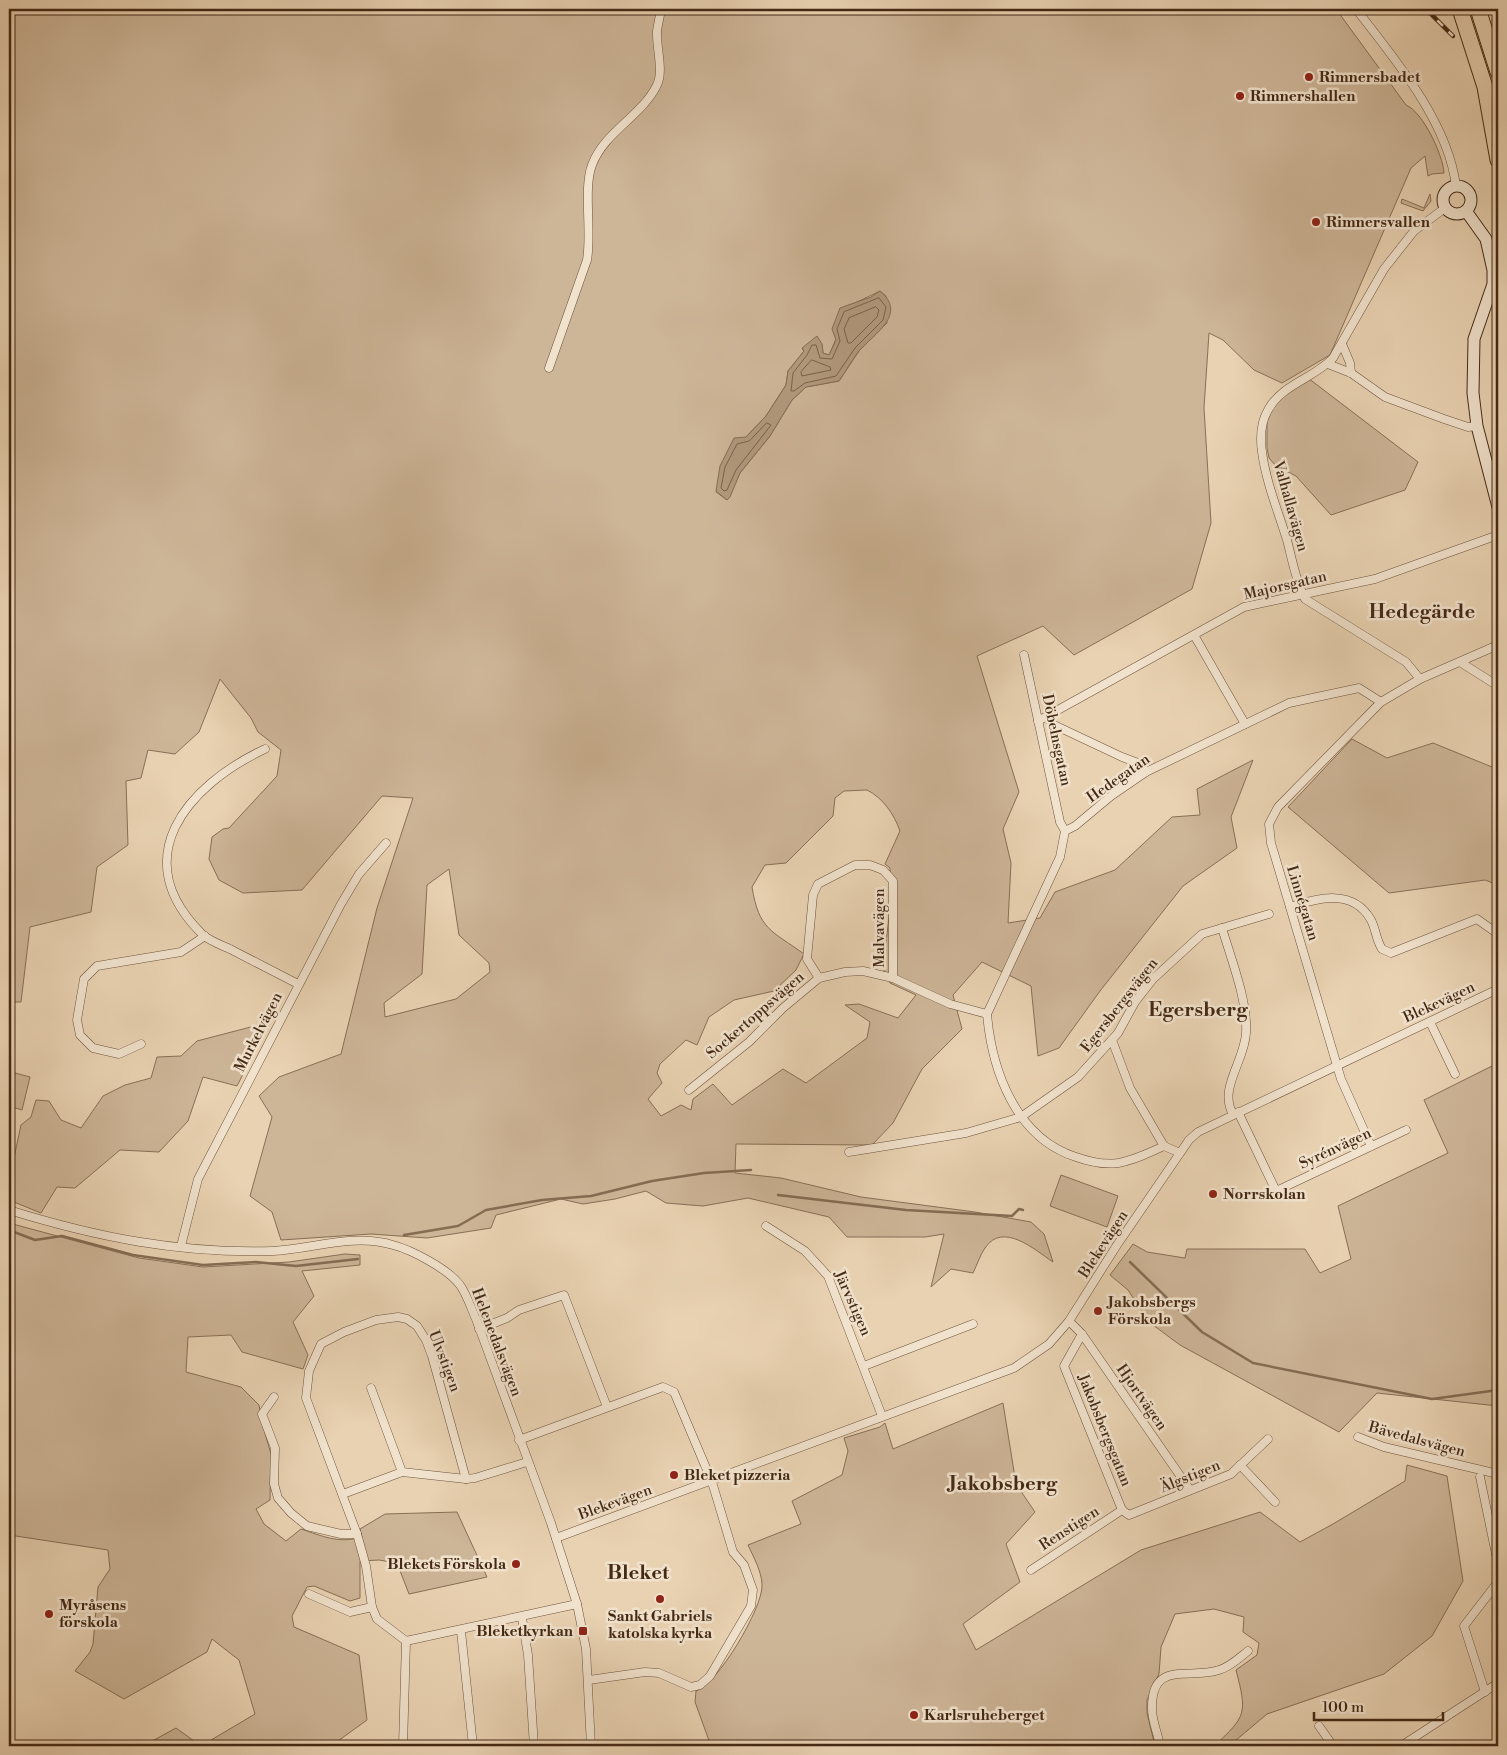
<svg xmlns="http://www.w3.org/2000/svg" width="1507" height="1755" font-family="'Libre Bodoni',serif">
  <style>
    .green { fill: #cdb597; stroke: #886f56; fill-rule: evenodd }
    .water { fill: #b1997c; stroke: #856c52 }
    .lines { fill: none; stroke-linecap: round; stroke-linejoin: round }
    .shore { stroke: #7a6148; stroke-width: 1 }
    .stream { stroke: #856c52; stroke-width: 2.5 }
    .street-casing { stroke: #6d533c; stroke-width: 9 }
    .secondary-casing { stroke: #442914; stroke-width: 13 }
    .highway-casing { stroke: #442914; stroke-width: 17 }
    .street { stroke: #f1e2cd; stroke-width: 8 }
    .secondary { stroke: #f1e2cd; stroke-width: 11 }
    .highway { stroke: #e9d2b2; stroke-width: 15 }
    .rail-casing { stroke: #442914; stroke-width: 4.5 }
    .rail { stroke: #f1e2cd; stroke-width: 2.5; stroke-dasharray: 8; stroke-linecap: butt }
    .poi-dot { fill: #8f2418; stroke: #f1e2cd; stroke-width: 2 }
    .labels { text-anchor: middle; stroke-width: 5; stroke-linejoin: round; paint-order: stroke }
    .poi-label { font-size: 15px; font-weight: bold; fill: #442914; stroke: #f1e2cd; text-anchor: start }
    .street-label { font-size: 15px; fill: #442914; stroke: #f1e2cd }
    .district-label { font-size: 20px; font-weight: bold; fill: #442914; stroke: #f1e2cd }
  </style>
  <rect width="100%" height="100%" fill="#e9d2b2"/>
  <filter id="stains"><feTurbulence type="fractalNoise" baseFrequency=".004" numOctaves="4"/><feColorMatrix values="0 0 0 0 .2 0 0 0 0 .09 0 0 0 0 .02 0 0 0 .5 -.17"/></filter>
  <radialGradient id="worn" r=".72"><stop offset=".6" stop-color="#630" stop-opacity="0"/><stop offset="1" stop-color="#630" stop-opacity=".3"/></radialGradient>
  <!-- green -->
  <g class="green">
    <path d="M9,9H1336L1406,105C1423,112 1443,155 1444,173L1432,174L1428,176L1425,156L1411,168L1330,355L1282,383L1254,370L1223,340L1209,333L1204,408L1211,523L1192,589L1074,655L1043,626L977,656L1019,792L1003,829L1011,863L1008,923L1040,918L1055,892L1115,870L1172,817L1200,815L1197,789L1253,760L1231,817L1237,848L1183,886L1100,991L1059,1048L1038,1056L1031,986L982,962L953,995L962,1029L922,1069L893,1123L872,1145L736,1144L735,1173L781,1178L861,1197L975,1212L1031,1222L1044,1234L1053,1262C1035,1250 1003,1221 985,1248C980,1255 977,1265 973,1273L951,1269L931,1287L944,1234L925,1237H847L829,1217L748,1198L703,1206L666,1203L646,1191L615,1199L583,1204L561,1199L496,1215L491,1228L427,1238L371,1234L281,1240L272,1212L250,1196L272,1117L259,1096L279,1077L341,1054L377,908L413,798L382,796L302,890L243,893L219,880L209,859L212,837L223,829L229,828L277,776L281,750L258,732L251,718L220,679L199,732L175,754L148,750L141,778L126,781L128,845L97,867L91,912L30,927L21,1002H9ZM880,291L886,296L887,323L859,351L839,381L806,387L792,400L770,436L740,473L727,500L716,492L746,437L766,416L786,385L788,371L804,351L802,349L822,344L823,353L829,355L851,305ZM867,790C883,798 894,814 900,831L885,864L890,868L891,899L883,969L890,983L916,995L898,1018L859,1004L845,1005L870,1022L867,1038L806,1083L783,1069L732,1105L713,1084L693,1099L691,1110L681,1105L661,1116L648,1099L662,1083L657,1073L660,1064L686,1040L697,1045L709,1017L734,1000L774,991L796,970L804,954C771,930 759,930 752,887L765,865L786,863L833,816L835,798L844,791ZM449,869L459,935L489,963L490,972L456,999L385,1017L384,1003L422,974L427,885Z"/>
    <polygon points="1430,194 1431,201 1423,211 1401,203 1402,199 1424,208"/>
    <polygon points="1308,378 1418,462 1405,490 1331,515 1296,476 1276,466 1269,458 1267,448 1267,422 1271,411 1279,399"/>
    <polygon points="1352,739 1387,758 1433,743 1492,767 1498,772 1498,885 1485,880 1389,893 1288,807"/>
    <polygon points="270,1022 237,1086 203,1077 188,1121 159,1152 120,1150 75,1188 57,1187 41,1213 9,1200 9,1181 21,1125 31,1117 36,1100 49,1101 61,1120 81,1128 103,1096 125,1085 151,1078 157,1057 181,1056 197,1041"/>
    <polygon points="1498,1063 1498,1406 1377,1393 1339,1432 1180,1345 1149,1322 1128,1290 1110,1275 1133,1244 1147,1252 1185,1258 1187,1249 1305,1249 1320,1273 1351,1259 1338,1206 1448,1153 1424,1100"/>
    <polygon points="15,1073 30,1077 22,1110 9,1106"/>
    <polygon points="1061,1175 1118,1196 1107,1227 1050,1206"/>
    <path d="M9,1223L139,1258L203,1267L289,1262L345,1254L360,1255V1265L302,1271L314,1296L293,1322L308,1355L303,1369L242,1352L231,1335L188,1337L186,1372L241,1387L259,1405L262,1423L271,1454L270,1500L256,1509L264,1524L286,1541L301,1529C322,1536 339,1544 362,1537L360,1529L385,1514L457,1512L487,1577L409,1594L397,1563L379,1560L360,1561V1598L350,1601L314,1586L307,1587L292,1616L294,1627L359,1655L367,1720L331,1746H143L176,1728L201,1746L255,1714L239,1660L212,1639L207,1652L124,1699L75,1671L90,1652L93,1644L98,1587L110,1569L108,1550L9,1535Z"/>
    <path d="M1003,1403L1016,1484L1035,1512L1006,1544L1020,1582L963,1624L976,1650L1141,1550L1260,1512L1300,1542L1333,1524L1405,1481L1407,1465L1447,1476L1463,1581L1432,1636L1384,1674L1267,1714L1229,1746H1214C1247,1716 1247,1713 1236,1670L1257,1655L1259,1643L1243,1632L1244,1617L1214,1609L1175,1614L1161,1647L1159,1674L1147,1700V1713L1155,1746H711L695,1702L696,1691C717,1685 763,1608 762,1585C762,1572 753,1556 748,1545L801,1524L792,1501L842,1475L848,1451L844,1438L880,1427L885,1423L893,1449Z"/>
  </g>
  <!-- water -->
  <path class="water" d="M880,291C908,314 874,334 859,351C852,360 846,371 839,381L806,387L792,400L770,436L740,473L730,497L727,500L716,491L720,466L734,438L746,437L766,416L786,385L788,371L804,351L802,348L817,336L822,344L823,353L829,355L836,340L832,329L840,308L871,297Z"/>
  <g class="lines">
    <!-- shore -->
    <g class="shore">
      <polygon points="879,298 886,307 883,320 855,348 836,376 805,383 794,391 791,391 793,373 807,355 812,345 816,345 820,358 832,359 840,341 837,329 844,312"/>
      <polygon points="876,307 879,310 877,317 851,343 848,343 844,329 849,318"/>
      <polygon points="812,360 830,367 831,370 802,376 801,372"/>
      <polygon points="767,423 771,425 736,470 727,490 724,491 721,488 725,467 737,444 749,441"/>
    </g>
    <!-- stream -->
    <g class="stream">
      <polyline points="778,1195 906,1210 1012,1216 1019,1209 1023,1210"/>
      <polyline points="9,1230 35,1240 62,1236 133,1255 203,1265 256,1262 296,1266 358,1259"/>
      <polyline points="404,1235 458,1226 486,1210 542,1200 591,1196 652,1181 704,1173 751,1170"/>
      <polyline points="1130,1262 1202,1332 1253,1363 1432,1399 1498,1390"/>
    </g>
    <!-- street casing -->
    <g class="street-casing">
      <g id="street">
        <path d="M1356,9C1395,59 1448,122 1456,186"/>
        <polyline points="1342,344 1350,363 1351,373"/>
        <polyline points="1328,364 1351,373 1385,397 1444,419 1468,427 1477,426"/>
        <path d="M549,368L587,260C592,232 583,188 592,165C604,132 642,116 657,85C664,71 656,47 657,31C658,24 660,16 661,9"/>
        <polyline points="1194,635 1245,724"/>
        <polyline points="1024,655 1060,822 1065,831"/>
        <polyline points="1460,662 1498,686"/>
        <path d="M1420,679L1406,662L1305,599C1296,582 1292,559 1287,540C1278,511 1266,482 1262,452C1260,438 1261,422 1268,410C1282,384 1313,379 1333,358L1384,269L1414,231L1445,208"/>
        <polyline points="1048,716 1052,724 1122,757 1138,763 1146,772"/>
        <polyline points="1038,721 1244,607 1375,579 1498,535"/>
        <path d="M265,749C186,786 125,859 203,935C210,941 221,945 230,949C253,961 275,972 298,984"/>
        <path d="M1290,907C1318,898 1353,888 1371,920C1376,929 1376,940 1382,949L1391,953L1477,919L1498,934"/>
        <path d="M1222,928C1231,959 1248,1001 1246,1033C1245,1060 1218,1089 1233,1114"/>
        <polyline points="819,978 807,959 813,895 818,884 855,865 870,865 883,870 893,881 893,978"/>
        <polyline points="1430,1022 1455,1074"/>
        <polyline points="1112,1040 1130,1088 1164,1146"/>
        <polyline points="141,1044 119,1054 93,1048 80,1035 77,1020 84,979 97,966 181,952 205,936"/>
        <polyline points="689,1090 749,1042 783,1008 819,978 845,972 863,971 893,978 950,1004 987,1014"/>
        <polyline points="1238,1112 1276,1191 1406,1130"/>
        <polyline points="1371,1146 1341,1079 1271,843 1269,824 1278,807 1381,702 1420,679 1498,645"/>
        <polyline points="849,1152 966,1133 1021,1117 1078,1077 1118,1033 1135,1002 1153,979 1202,934 1269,914"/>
        <path d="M1180,1153L1164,1146C1149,1153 1134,1160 1118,1163C1103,1165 1090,1162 1076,1157C1016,1138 992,1071 987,1014L1060,857L1065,831L1075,826L1111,796L1146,772L1289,703L1359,688L1381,702"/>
        <path d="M9,1210C96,1237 180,1254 273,1251C314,1249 352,1233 393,1245C412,1250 448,1269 460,1285C467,1295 471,1308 476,1319L551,1523L577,1604L586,1649L591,1746"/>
        <polyline points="766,1226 805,1251 828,1276 882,1416"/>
        <polyline points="181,1246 198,1179 341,904 359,874 386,843"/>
        <polyline points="1069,1321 1082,1334 1190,1490"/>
        <polyline points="479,1329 507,1318 519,1310 564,1295 607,1407"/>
        <polyline points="1082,1334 1064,1366 1122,1510"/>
        <polyline points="864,1366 973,1324"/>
        <polyline points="371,1388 402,1472"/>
        <polyline points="274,1397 262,1414 275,1448 274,1484 278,1498 291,1513 307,1526 341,1534 357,1534"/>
        <polyline points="1358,1437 1384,1447 1498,1474"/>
        <polyline points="519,1440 663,1387 674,1392 712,1482 733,1552 744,1565 753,1590 751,1606 710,1676 700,1685 691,1687 659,1673 645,1672 589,1680"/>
        <polyline points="1240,1465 1275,1502"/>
        <polyline points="1480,1477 1498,1564"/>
        <polyline points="343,1494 402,1472 466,1479"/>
        <polyline points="1122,1510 1129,1515 1231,1474 1268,1439"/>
        <polyline points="556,1538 1014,1368 1049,1344 1069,1321 1117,1245 1189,1140 1198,1132 1498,989"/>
        <polyline points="1031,1570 1122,1510"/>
        <polyline points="309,1594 350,1612 372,1607"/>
        <polyline points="522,1618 528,1655 534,1746"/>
        <polyline points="461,1631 473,1746"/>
        <polyline points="406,1641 577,1604"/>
        <polyline points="1485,1692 1464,1626 1498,1582"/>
        <polyline points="1319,1726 1333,1746"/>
        <polyline points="403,1746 406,1641 377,1619 372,1607 366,1566 357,1534 306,1398 309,1371 321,1344 344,1332 376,1320 398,1317 407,1319 417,1326 426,1340 432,1356 466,1479 475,1478 527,1462"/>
        <path d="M1160,1746C1158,1734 1152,1721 1152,1709C1151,1659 1190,1680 1219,1670C1230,1667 1239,1658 1248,1651"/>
        <polyline points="1401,1746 1498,1683"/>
      </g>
    </g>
    <!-- secondary casing -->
    <g class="secondary-casing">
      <g id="secondary">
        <circle cx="1457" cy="200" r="14"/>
        <polyline points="1466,211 1486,239 1493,270 1493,284 1474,339 1473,393 1477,426 1498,507"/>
      </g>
    </g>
    <!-- highway casing -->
    <g class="highway-casing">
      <g id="highway">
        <polyline points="1460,9 1485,87 1498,160"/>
        <polyline points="1478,9 1498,72"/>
      </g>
    </g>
    <!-- street -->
    <use href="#street" class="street"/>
    <!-- secondary -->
    <use href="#secondary" class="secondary"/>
    <!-- highway -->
    <use href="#highway" class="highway"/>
    <!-- rail casing -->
    <g class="rail-casing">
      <polyline id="rail" points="1426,9 1453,36"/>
    </g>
    <!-- rail -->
    <use href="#rail" class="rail"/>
  </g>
  <!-- markers -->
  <g class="poi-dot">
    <circle cx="1309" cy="77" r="5"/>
    <circle cx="1240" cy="96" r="5"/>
    <circle cx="1316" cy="222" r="5"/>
    <circle cx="1213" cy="1194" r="5"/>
    <circle cx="1098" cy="1311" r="5"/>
    <circle cx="674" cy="1475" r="5"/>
    <circle cx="516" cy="1564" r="5"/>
    <circle cx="660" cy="1599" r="5"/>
    <circle cx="49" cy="1614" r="5"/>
    <rect x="578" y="1626" width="10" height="10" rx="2.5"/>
    <circle cx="914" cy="1715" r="5"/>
  </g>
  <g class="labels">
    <!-- poi labels -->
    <g class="poi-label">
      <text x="1319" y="82">Rimnersbadet</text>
      <text x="1250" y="101">Rimnershallen</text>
      <text x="1326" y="227">Rimnersvallen</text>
      <text x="1223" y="1199">Norrskolan</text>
      <text x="1108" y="1307">Jakobsbergs<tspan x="1108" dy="17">Förskola</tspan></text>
      <text x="684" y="1480">Bleket pizzeria</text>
      <text x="506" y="1569" text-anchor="end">Blekets Förskola</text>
      <text x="59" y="1610">Myråsens<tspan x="59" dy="17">förskola</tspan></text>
      <text x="660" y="1621" text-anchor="middle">Sankt Gabriels<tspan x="660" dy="17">katolska kyrka</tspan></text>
      <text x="573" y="1636" text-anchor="end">Bleketkyrkan</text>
      <text x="924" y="1720">Karlsruheberget</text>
    </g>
    <!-- street labels -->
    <g class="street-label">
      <text transform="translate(1291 506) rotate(74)" y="5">Valhallavägen</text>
      <text transform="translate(1285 585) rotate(-13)" y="5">Majorsgatan</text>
      <text transform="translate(1057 740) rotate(78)" y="5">Döbelnsgatan</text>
      <text transform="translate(1118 778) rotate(-35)" y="5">Hedegatan</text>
      <text transform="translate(1303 903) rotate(73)" y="5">Linnégatan</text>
      <text transform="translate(879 928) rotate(-90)" y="5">Malvavägen</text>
      <text transform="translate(1439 1002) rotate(-25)" y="5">Blekevägen</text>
      <text transform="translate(1119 1005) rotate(-52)" y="5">Egersbergsvägen</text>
      <text transform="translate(755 1015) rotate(-41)" y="5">Sockertoppsvägen</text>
      <text transform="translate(258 1032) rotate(-63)" y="5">Murkelvägen</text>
      <text transform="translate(1335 1148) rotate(-25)" y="5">Syrénvägen</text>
      <text transform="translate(1103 1244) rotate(-57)" y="5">Blekevägen</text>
      <text transform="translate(853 1303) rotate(66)" y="5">Järvstigen</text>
      <text transform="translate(497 1342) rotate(69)" y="5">Helenedalsvägen</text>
      <text transform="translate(445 1361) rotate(69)" y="5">Ulvstigen</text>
      <text transform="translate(1142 1397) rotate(55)" y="5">Hjortvägen</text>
      <text transform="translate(1105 1430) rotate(68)" y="5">Jakobsbergsgatan</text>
      <text transform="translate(1417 1439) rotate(15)" y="5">Bävedalsvägen</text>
      <text transform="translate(1190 1476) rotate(-22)" y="5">Älgstigen</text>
      <text transform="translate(615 1502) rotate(-20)" y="5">Blekevägen</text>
      <text transform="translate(1069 1528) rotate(-33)" y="5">Renstigen</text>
    </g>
    <!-- district labels -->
    <g class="district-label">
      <text x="1422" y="618">Hedegärde</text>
      <text x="1198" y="1016">Egersberg</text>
      <text x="1003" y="1490">Jakobsberg</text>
      <text x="638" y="1579">Bleket</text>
    </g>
  </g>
  <!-- margin -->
  <rect width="1507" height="1755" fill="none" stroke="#e9d2b2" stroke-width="30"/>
  <rect x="10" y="10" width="1487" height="1735" fill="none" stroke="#442914" stroke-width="2.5"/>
  <rect x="15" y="15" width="1477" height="1725" fill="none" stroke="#442914"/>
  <!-- scale -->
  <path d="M1314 1712v8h129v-8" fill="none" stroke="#442914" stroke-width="2.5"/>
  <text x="1322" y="1712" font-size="15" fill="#442914" stroke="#f1e2cd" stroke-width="4" paint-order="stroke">100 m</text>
  <rect width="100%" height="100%" filter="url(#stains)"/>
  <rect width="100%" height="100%" fill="url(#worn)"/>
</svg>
